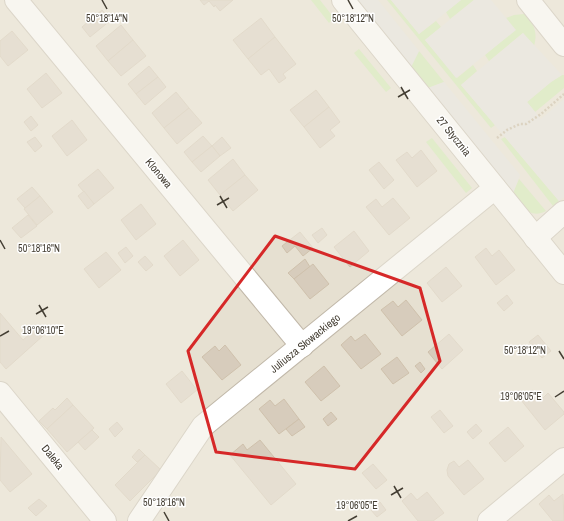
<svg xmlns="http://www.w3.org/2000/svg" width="564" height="521" font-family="'Archivo Narrow',sans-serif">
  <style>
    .residential { fill: #e6e0d1 }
    .green { fill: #cce8ab }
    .parking { fill: #e2e0dc }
    .building { fill: #d7ccbc; stroke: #cfc1ac }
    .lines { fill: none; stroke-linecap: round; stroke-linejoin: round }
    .street-casing { stroke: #c1b8a9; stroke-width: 24 }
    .path { stroke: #c0b197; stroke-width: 2.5; stroke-dasharray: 2 2; stroke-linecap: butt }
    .street { stroke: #fff; stroke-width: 22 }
    .marked { fill: none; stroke: #d62828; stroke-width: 3; stroke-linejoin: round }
    .ticks { fill: none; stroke: #443e33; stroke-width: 1.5 }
    .labels { text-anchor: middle; stroke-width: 3; stroke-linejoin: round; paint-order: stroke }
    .street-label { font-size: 11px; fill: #443e33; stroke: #fff }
    .ticks-label { font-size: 10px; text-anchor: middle; fill: #443e33; stroke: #fff; stroke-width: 3; stroke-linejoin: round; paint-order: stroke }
  </style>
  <rect width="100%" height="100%" fill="#f2eee3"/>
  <!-- residential -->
  <rect class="residential" x="0" y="0" width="564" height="521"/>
  <!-- green -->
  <g class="green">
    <polygon points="311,0 320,0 334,18 329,23"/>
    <polygon points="387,0 391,0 419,34 436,21 441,27 425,40 457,78 473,65 477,71 461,85 495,125 491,128"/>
    <polygon points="461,0 474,0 450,19 446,12"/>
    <path d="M524,14C534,23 538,32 534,46L523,33L489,61L485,55L515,30L506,18L514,15Z"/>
    <polygon points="359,49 391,88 386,92 354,53"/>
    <polygon points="419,51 444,82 428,88 411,67"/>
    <polygon points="562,75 564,75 564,88 535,112 527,102 551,82"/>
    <polygon points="505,137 559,201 553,206 501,139"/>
    <polygon points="432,138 472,188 466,193 426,142"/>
    <path d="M519,179L546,211C529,220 523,205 513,193Z"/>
  </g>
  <!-- parking -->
  <g class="parking">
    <polygon points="357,0 378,0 419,51 411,67"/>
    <polygon points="391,0 461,0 419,34"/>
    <polygon points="474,0 491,0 516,30 456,78 425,40"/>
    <polygon points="523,33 562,75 551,82 527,102 541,119 564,99 564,197 559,201 461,85"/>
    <polygon points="444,82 520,175 513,193 428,88"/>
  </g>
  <!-- building -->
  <g class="building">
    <polygon points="200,0 233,0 220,11 215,5 214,7 209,1 204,5"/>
    <polygon points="102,10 111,20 90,37 82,27"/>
    <polygon points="261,18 275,37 248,59 233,40"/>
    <polygon points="121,25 133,40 108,61 96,46"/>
    <polygon points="12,31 28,50 8,66 0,56 0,41"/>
    <polygon points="275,37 296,64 283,74 286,78 279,83 269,69 261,75 248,59"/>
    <polygon points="133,40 146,56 121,76 108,61"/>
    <polygon points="149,66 158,77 136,94 128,84"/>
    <polygon points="46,73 62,93 42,108 27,89"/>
    <polygon points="158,77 166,87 145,105 136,94"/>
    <polygon points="316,90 329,107 304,127 290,110"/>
    <polygon points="176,92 189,108 164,128 152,113"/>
    <polygon points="329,107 340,122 330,130 335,136 320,148 304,127"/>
    <polygon points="189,108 202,123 177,144 164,128"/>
    <polygon points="31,116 38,125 31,131 24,122"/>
    <polygon points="72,120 87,140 67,156 52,136"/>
    <polygon points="203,136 212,146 192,162 184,152"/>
    <polygon points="35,137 42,146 35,152 27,142"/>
    <polygon points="222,137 231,148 220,156 212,146"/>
    <polygon points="212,146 220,156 201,172 192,162"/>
    <polygon points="421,150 437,171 417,187 396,160 407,152 412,158"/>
    <polygon points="233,159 245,175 220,195 208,180"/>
    <polygon points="379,162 394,180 384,189 369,170"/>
    <polygon points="98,169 114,188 94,204 78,185"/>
    <polygon points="245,175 258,190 233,211 220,195"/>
    <polygon points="32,187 40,196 25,208 17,199"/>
    <polygon points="84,191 94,204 88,209 78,196"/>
    <polygon points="40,196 53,212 37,225 24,209"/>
    <polygon points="393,198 410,218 389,235 366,207 376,199 382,207"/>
    <polygon points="141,204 156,224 136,240 121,220"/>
    <polygon points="28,215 37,226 21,238 12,228"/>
    <polygon points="322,228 327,235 318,243 312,235"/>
    <polygon points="354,231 369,251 350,267 334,247"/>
    <polygon points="300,232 313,248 303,256 295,246 287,253 282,246"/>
    <polygon points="183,240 199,260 180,276 164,256"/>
    <polygon points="126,247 133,256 125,263 118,253"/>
    <polygon points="486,248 492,256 499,250 515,270 496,285 475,257"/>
    <polygon points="106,252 121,270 99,288 84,269"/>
    <polygon points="145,256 153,265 146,271 138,262"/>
    <polygon points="305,259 310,267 294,279 288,273"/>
    <polygon points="313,264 329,284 310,299 294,279"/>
    <polygon points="446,267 462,286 442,302 427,283"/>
    <polygon points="507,295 513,303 504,311 497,303"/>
    <polygon points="406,300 422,320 402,336 381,310 393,301 398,307"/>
    <polygon points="0,313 23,340 38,327 45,334 6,369 0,362"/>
    <polygon points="365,334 381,354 361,369 341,345 351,336 355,341"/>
    <polygon points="449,334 463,350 442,369 428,352"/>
    <polygon points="538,335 551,351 542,358 529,342"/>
    <polygon points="225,345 241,365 222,380 202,357 215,346 219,351"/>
    <polygon points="397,357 409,373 393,384 381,369"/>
    <polygon points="420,362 425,369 421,373 415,366"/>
    <polygon points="324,366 340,386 321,401 305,382"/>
    <polygon points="182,371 197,390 181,403 166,384"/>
    <polygon points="533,390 541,400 548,393 564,412 564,414 545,430 521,400"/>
    <polygon points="67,398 73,405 47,429 39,421 53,408 55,410"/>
    <polygon points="284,399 299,419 279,434 259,409 270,400 275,406"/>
    <polygon points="73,405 94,428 67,452 47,429"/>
    <polygon points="440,410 453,426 444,433 431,417"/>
    <polygon points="331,412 337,419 328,426 323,419"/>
    <polygon points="299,419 305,427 292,436 286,429"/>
    <polygon points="117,422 123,429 115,437 109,429"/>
    <polygon points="476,424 482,431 473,439 467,432"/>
    <polygon points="508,427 524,446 505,462 489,443"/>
    <polygon points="92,430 99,437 85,450 78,442"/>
    <polygon points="1,437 32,474 10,492 0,480"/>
    <polygon points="260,440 296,484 271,505 230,455 243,444 247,450"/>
    <polygon points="139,449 145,455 137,462 132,457"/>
    <polygon points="145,455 161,470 130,501 115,485"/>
    <polygon points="468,460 484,479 464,495 448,476 447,470 449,464 454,461 459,467"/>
    <polygon points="373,464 387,480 376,489 362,473"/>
    <polygon points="427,492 444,513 433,521 418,521 402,501 411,493 417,500"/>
    <polygon points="563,494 564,521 553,521 539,504 549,495 554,501"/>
    <polygon points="39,499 47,506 36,516 28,508"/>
    <polygon points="380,502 386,510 377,517 371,510"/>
  </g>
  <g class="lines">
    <!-- street casing -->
    <g class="street-casing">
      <g id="street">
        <polyline points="16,0 302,346"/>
        <polyline points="343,0 564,273"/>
        <polyline points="528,0 564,45"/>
        <polyline points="535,238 564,212"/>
        <polyline points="0,393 105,521"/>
        <polyline points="139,521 203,426 495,188"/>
        <polyline points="489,521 564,459"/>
      </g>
    </g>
    <!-- path -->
    <polyline class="path" points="497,138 507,130 520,124 526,124 541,114 564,94"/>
    <!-- street -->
    <use href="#street" class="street"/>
  </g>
  <!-- marked area -->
  <path d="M0 0H564V521H0ZM275,236L420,288L440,361L355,469L216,452L188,351Z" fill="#f2eee3" fill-opacity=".55" fill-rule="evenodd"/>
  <path class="marked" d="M275,236L420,288L440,361L355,469L216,452L188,351Z"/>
  <!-- ticks -->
  <path class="ticks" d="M102,0L107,9M348,0L353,9M401,87L408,99M398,97L410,90M220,196L227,208M217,205L229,198M0,240L5,249M39,305L46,317M36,314L48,307M0,336L9,331M559,351L564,359M555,397L564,391M394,486L401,498M391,495L403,488M164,512L169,521M348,521L357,516"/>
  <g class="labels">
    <!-- street labels -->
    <g class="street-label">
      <text transform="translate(454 136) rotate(51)" y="4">27 Stycznia</text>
      <text transform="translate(159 173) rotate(50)" y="4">Klonowa</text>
      <text transform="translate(305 343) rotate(-39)" y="4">Juliusza Słowackiego</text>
      <text transform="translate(53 457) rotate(51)" y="4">Daleka</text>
    </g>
  </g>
  <g class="ticks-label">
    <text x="107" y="22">50°18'14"N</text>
    <text x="353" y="22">50°18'12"N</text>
    <text x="39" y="252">50°18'16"N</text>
    <text x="43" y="334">19°06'10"E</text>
    <text x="525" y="354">50°18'12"N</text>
    <text x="521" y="400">19°06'05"E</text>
    <text x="164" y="506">50°18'16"N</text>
    <text x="357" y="509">19°06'05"E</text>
  </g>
</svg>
